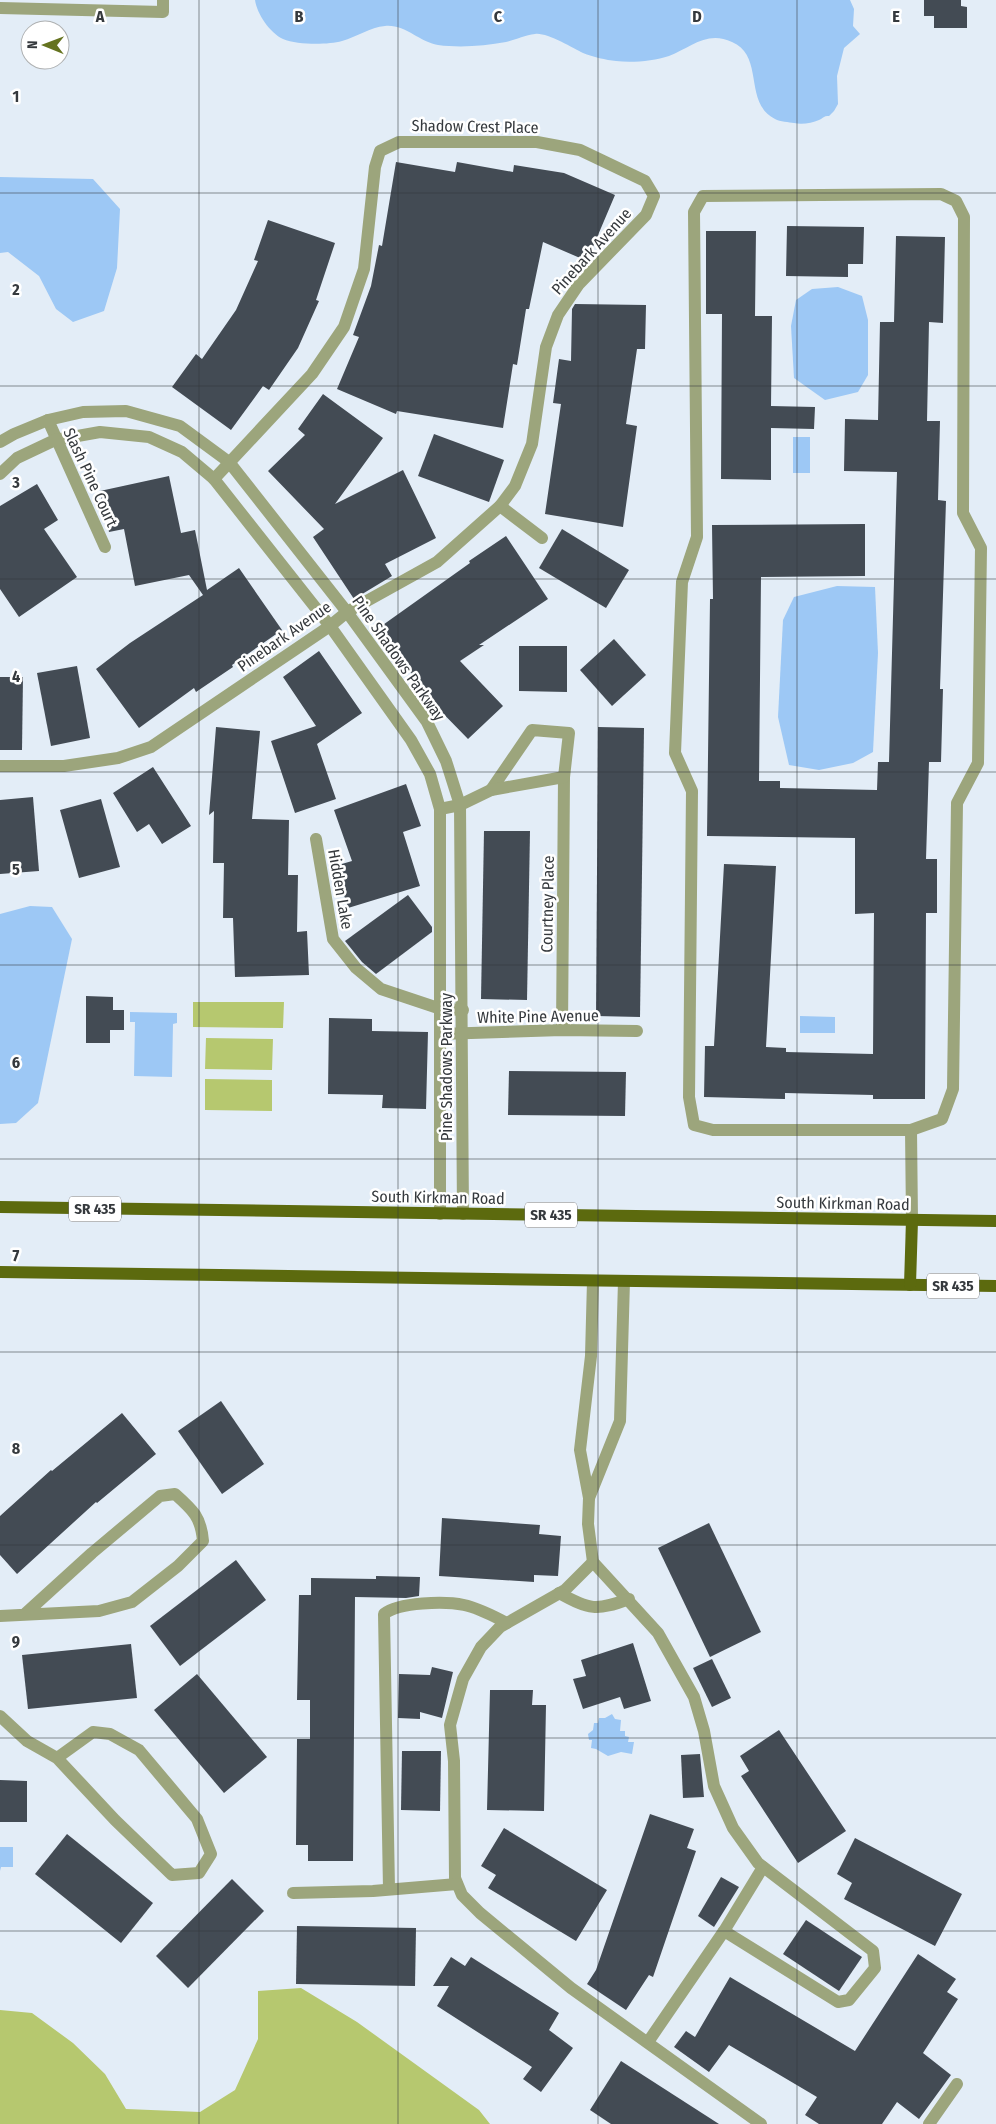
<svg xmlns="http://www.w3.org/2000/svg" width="996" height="2124" font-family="'Fira Sans Condensed',sans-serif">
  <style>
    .green { fill: #b6c86f }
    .water { fill: #9dc8f5 }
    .building { fill: #434b54 }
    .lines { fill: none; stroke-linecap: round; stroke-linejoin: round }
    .minor { stroke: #9ca57c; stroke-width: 12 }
    .major { stroke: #5c6a0e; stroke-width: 12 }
    .grid { fill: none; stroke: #35393d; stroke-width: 1; stroke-opacity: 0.55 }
    .labels { text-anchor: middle; stroke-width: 5; stroke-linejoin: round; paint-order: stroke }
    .shield { fill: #fff; stroke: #727477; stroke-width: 1 }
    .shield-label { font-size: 15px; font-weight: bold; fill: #35393d }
    .street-label { font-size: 16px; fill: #35393d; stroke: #fff }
    .grid-label { font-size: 16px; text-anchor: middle; font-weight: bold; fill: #35393d; stroke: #fff; stroke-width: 5; stroke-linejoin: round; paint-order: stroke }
  </style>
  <rect width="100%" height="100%" fill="#e3edf7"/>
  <!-- green -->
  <g class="green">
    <polygon points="193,1002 284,1002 283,1028 193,1027"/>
    <polygon points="206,1038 273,1039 272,1070 205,1069"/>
    <polygon points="205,1079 272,1080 272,1111 205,1110"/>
    <polygon points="301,1988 357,2022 479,2110 490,2124 0,2124 0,2010 32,2013 73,2043 105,2074 126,2109 200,2112 235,2090 258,2039 258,1991"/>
  </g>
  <!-- water -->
  <g class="water">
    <path d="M255,0H850L854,9L853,26L860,34L844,48L837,76L838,104L834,111L829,116C823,116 824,118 819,120C812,123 802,125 794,123C789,122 780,122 775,119C743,103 765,56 732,42C707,30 690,48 669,56C654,61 632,63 616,61C606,60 593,57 583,53C573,48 546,32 535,34C525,35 515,40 506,42C484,46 460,48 438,45C419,42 405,24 385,26C370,27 357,37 342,41C327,45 298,45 283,39C270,33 257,14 255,0Z"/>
    <polygon points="0,177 93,179 120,209 117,268 104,311 73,322 56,309 39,276 8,252 0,253"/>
    <polygon points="838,287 862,296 868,320 868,375 858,392 825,400 794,378 791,326 796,300 812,289"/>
    <rect x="793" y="437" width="17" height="36"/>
    <polygon points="837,586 875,587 878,653 873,752 853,763 819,770 789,765 778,717 783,620 794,597"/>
    <polygon points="30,906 52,907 72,939 38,1103 16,1123 0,1124 0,914"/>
    <polygon points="130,1012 177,1013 177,1023 173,1024 172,1077 134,1076 135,1022 130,1022"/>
    <polygon points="800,1016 835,1017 835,1033 800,1033"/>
    <polygon points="612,1714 615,1719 621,1720 620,1731 625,1731 625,1736 629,1737 628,1742 634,1742 632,1754 621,1752 608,1756 596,1749 591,1748 592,1740 589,1740 588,1734 593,1730 594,1723 598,1723 599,1718 605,1718"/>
    <polygon points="0,1847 13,1847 13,1867 1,1867 0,1871"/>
  </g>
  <!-- building -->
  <g class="building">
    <polygon points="924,0 961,0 961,6 967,7 967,28 934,28 934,16 924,16"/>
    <polygon points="396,162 455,172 457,162 513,172 514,165 564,173 615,195 587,261 543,242 529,309 526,309 517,365 513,364 503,428 397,411 396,414 337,389 359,337 353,335 371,286 379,245 382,246"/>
    <polygon points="268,220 335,243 316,300 319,301 298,348 269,390 263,386 231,430 172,387 196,354 202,359 236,310 258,261 254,260"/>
    <polygon points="787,226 864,227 863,264 848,264 848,277 786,276"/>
    <polygon points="706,231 756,231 755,316 772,316 771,406 815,407 814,429 771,428 771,480 721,479 722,314 706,314"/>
    <polygon points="896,236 945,237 943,323 929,322 927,421 940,421 938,500 946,501 940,689 943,689 941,762 929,762 926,859 937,859 937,913 926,913 925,1099 873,1099 873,1095 785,1093 785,1099 704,1097 705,1046 714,1046 724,864 776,866 766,1047 786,1048 786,1052 873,1054 874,913 855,914 855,838 707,836 710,599 713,599 712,525 865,524 865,576 761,577 759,781 780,781 780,788 877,790 878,762 889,762 897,472 844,471 845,419 878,420 880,322 894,322"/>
    <polygon points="575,304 646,305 645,349 637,349 626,424 637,426 623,527 545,514 561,404 553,403 559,359 571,361 572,309"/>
    <polygon points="323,394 383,438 335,504 403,470 436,538 385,564 392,576 354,599 313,537 324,529 268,471 305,435 298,429"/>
    <polygon points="434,434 504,460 489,502 418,476"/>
    <polygon points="169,476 181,533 195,530 207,590 239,568 282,630 232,665 233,667 196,692 194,688 139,728 96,669 130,643 203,595 189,575 135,586 124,529 109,532 100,491"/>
    <polygon points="37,484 58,520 44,529 77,577 19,617 0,589 0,506"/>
    <polygon points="562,529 629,570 606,608 539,568"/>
    <polygon points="506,536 548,599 479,645 484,645 460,661 503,706 468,739 427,697 380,627 470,563 469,561"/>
    <polygon points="614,639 646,675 612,706 580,670"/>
    <polygon points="519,646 567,646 567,692 519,691"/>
    <polygon points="319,651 362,713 317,744 336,799 295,813 271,741 316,726 283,677"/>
    <polygon points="77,666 90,738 51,746 37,673"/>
    <polygon points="0,677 23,677 22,750 0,750"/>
    <polygon points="216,727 260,731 252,819 289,820 288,875 298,875 297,932 307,931 309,975 235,977 233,918 223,918 224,863 213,863 214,811 209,815"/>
    <polygon points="598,727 644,728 640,1017 596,1016"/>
    <polygon points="153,767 191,826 162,844 149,824 137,832 113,793"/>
    <polygon points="406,784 421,826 403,832 420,886 348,908 335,866 352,861 334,810"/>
    <polygon points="33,797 39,871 0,874 0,800"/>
    <polygon points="101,799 120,867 79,878 60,810"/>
    <polygon points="484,831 530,831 527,1000 481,999"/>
    <polygon points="408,895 432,927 432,932 376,974 362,962 345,941"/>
    <polygon points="86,996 113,997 113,1010 124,1010 124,1030 110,1030 110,1043 86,1043"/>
    <polygon points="329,1018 372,1019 372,1031 428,1032 426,1109 382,1108 383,1095 328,1094"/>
    <polygon points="509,1071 626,1072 625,1116 508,1115"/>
    <polygon points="221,1401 264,1464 222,1494 178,1431"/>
    <polygon points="122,1413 156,1454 97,1503 96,1502 17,1574 0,1555 0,1516 51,1470 52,1471"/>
    <polygon points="442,1518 540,1525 539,1534 561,1536 558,1576 534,1575 534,1582 439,1576"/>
    <polygon points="709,1523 761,1632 710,1657 658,1548"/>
    <polygon points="236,1560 266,1600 180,1666 150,1626"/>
    <polygon points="376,1576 420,1577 419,1596 406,1598 355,1597 353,1861 308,1861 308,1845 296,1845 297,1739 310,1739 310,1700 297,1700 299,1595 311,1595 311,1578 376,1579"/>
    <polygon points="633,1643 651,1701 624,1709 620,1697 583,1709 573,1679 586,1676 581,1660"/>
    <polygon points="131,1644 137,1698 28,1709 22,1655"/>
    <polygon points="712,1659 731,1698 712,1707 693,1668"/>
    <polygon points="432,1667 453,1672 442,1718 420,1712 420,1719 398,1718 399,1674 430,1675"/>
    <polygon points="197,1674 267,1757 224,1793 154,1710"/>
    <polygon points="490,1690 533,1690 532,1705 546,1705 544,1811 487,1810"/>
    <polygon points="779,1730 846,1831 798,1863 741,1776 749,1771 740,1756"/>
    <polygon points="402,1751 441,1751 440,1811 401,1810"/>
    <polygon points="700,1754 704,1797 683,1798 681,1755"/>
    <polygon points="0,1780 27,1781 27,1822 0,1822"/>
    <polygon points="650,1814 694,1829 687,1848 696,1851 653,1977 649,1975 626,2010 587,1984 596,1970"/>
    <polygon points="504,1828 607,1890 576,1941 488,1888 496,1875 481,1866"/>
    <polygon points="67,1834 153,1903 121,1943 35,1874"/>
    <polygon points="855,1838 962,1894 935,1946 844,1899 852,1883 837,1874"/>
    <polygon points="721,1877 739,1887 714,1927 698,1916"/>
    <polygon points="232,1879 264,1911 188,1988 156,1956"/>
    <polygon points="806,1920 862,1957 839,1991 783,1954"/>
    <polygon points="297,1926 416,1928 415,1986 296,1984"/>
    <polygon points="918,1954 956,1979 947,1992 958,1999 923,2053 951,2075 919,2119 897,2102 882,2124 819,2124 805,2115 817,2097 729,2045 709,2072 674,2047 686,2031 695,2037 730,1977 855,2051"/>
    <polygon points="451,1957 465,1966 471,1957 559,2013 549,2030 573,2048 541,2092 523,2079 532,2067 437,2006 449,1986 433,1986"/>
    <polygon points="621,2061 719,2124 611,2124 590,2110"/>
  </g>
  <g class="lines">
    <!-- minor -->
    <g class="minor">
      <polyline points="0,8 163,12 163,0"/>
      <polygon points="941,194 956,201 964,217 963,513 981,548 978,763 957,803 953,1089 942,1119 911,1130 713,1130 694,1125 689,1097 692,791 675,753 682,582 697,537 694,212 703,196"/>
      <polyline points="48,420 105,547"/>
      <polyline points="0,442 14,434 48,420 83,412 126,411 180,426 229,462 347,612 427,722 446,761 460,805 463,1214"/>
      <polyline points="0,474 17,458 55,440 100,432 149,437 182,452 214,479 330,626 411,740 430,774 440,809 440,1214"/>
      <polyline points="500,506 542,538"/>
      <polyline points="0,766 64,766 118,758 151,747 330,626 347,612 437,562 500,506 515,486 532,444 546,347 558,315 579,284 646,215 654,196 645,181 580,150 537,142 399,142 380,151 375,167 364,269 344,327 312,374 214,479"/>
      <polyline points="491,790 532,730 569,733 564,777 562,1030"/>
      <polyline points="440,809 460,805 491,790 564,777"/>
      <polyline points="316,839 333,939 356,968 381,989 441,1009 463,1010"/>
      <polyline points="440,1034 562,1030 637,1031"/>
      <polyline points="911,1130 912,1220"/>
      <polyline points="593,1281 591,1356 580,1450 589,1498 588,1524 593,1562 658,1633 694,1697 704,1731 714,1786 733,1828 758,1863 873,1951 875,1968 849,2000 838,2002 724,1931"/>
      <polyline points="589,1498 620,1421 624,1281"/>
      <polyline points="593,1562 565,1590 500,1627 481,1647 463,1679 450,1725 454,1761 455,1878 462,1895 480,1913 571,1988 761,2124"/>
      <path d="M559,1593C590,1610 596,1611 629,1599"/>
      <path d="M0,1616L99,1611L132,1602L178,1566L203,1541C201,1517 193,1510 175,1494L160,1496L92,1553L26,1613"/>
      <polyline points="0,1716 27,1741 57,1758 115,1820 172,1875 199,1873 211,1854 197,1819 139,1750 110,1734 93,1732 57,1758"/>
      <path d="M389,1889L384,1614C399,1602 445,1601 464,1605C479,1608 493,1616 507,1623"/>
      <polyline points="293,1893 373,1891 457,1884"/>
      <polyline points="648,2042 724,1931 763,1867"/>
      <polyline points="929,2124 957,2084"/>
    </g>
    <!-- major -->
    <g class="major">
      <polyline points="0,1207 996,1221"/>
      <polyline points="0,1272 996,1286"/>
      <polyline points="910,1285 912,1220"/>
    </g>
  </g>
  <!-- grid -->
  <path class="grid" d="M199,0V2124M398,0V2124M598,0V2124M797,0V2124M0,193H996M0,386H996M0,579H996M0,772H996M0,965H996M0,1159H996M0,1352H996M0,1545H996M0,1738H996M0,1931H996"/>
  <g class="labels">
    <!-- shield labels -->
    <g class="shield">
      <rect x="69" y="1196.5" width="52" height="25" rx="4"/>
      <rect x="525" y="1202.5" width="52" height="25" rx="4"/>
      <rect x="927" y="1273.5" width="52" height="25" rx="4"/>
    </g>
    <g class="shield-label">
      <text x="95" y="1214">SR 435</text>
      <text x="551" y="1220">SR 435</text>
      <text x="953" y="1291">SR 435</text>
    </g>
    <!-- street labels -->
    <g class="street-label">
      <text transform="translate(475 126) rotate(1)" y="6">Shadow Crest Place</text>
      <text transform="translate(591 251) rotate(-48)" y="6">Pinebark Avenue</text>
      <text transform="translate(91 477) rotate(65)" y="6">Slash Pine Court</text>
      <text transform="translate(284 636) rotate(-35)" y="6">Pinebark Avenue</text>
      <text transform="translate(399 658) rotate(55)" y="6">Pine Shadows Parkway</text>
      <text transform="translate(341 889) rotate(80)" y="6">Hidden Lake</text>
      <text transform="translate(547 904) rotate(-89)" y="6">Courtney Place</text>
      <text transform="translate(538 1016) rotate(-1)" y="6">White Pine Avenue</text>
      <text transform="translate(446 1067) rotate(-90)" y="6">Pine Shadows Parkway</text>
      <text transform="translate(438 1197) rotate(1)" y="6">South Kirkman Road</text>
      <text transform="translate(843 1203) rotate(1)" y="6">South Kirkman Road</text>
    </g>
  </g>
  <g class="grid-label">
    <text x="100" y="22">A</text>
    <text x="299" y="22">B</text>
    <text x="498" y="22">C</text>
    <text x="697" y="22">D</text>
    <text x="896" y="22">E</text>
    <text x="16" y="102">1</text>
    <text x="16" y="295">2</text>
    <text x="16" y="488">3</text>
    <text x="16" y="682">4</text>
    <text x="16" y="875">5</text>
    <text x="16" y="1068">6</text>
    <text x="16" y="1261">7</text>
    <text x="16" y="1454">8</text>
    <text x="16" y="1647">9</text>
  </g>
  <!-- north arrow -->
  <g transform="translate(45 45) rotate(271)"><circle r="24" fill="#ffffff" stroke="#aeb0b1"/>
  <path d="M0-4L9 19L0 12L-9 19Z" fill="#65731f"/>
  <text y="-8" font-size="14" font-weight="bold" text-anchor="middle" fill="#35393d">N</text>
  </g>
</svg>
